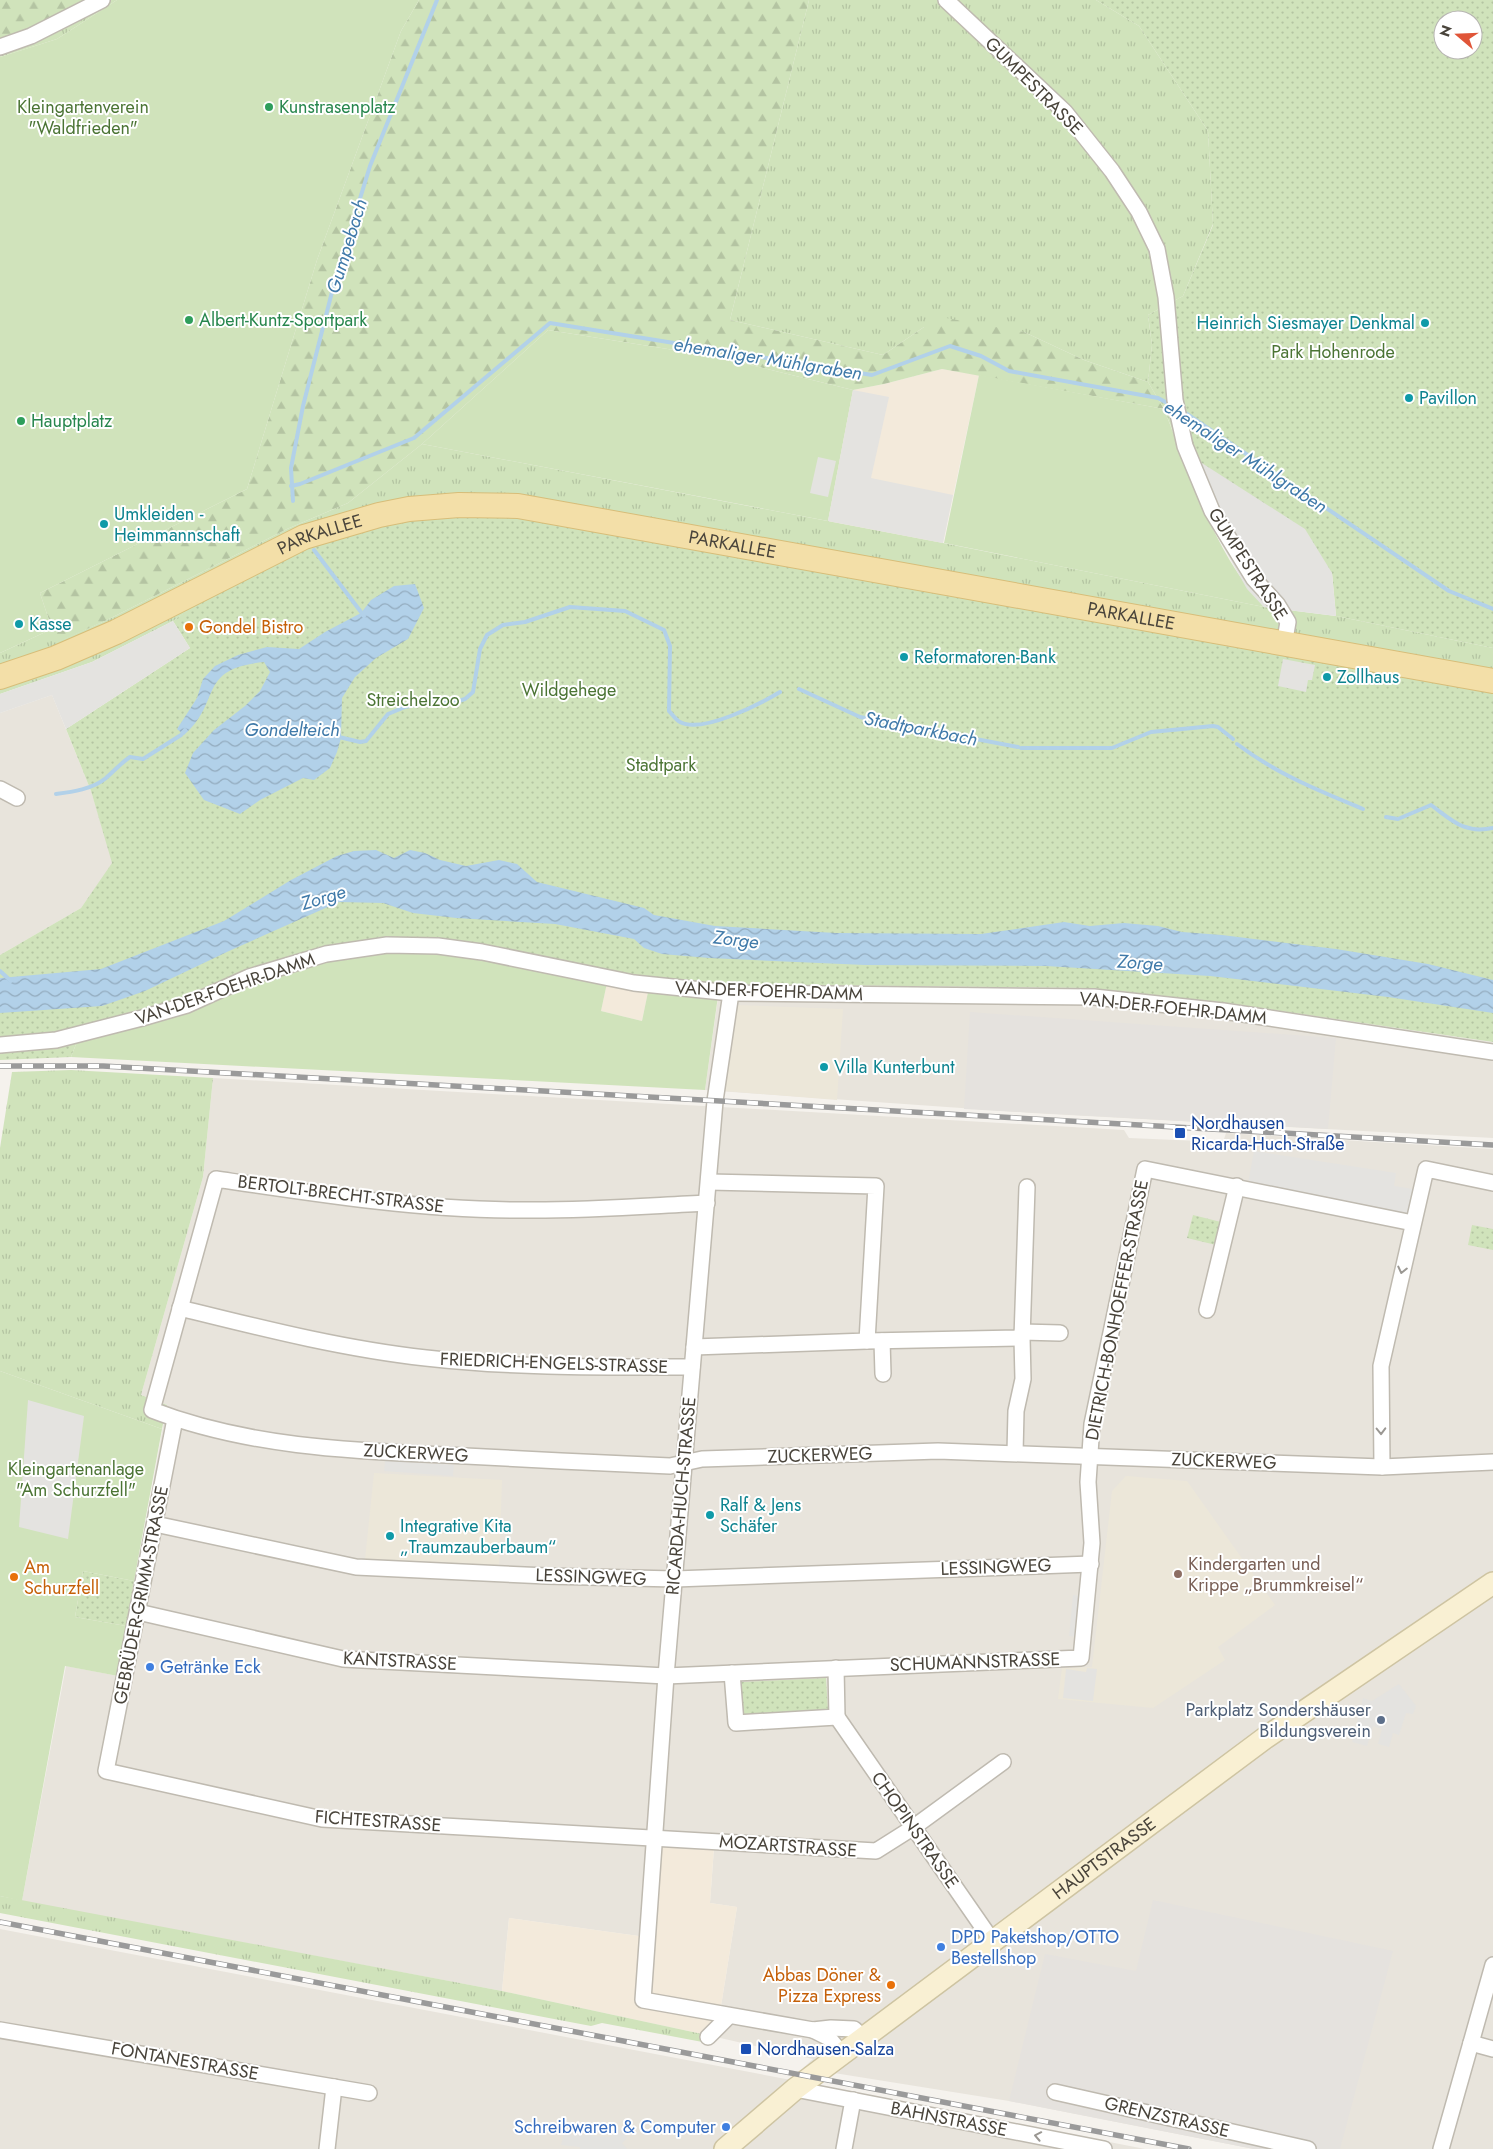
<svg xmlns="http://www.w3.org/2000/svg" width="1493" height="2149" font-family="Jost,sans-serif">
  <style>
    .residential { fill: #e8e4dc }
    .commercial { fill: #f3eadb }
    .industrial { fill: #e5e2de }
    .education { fill: #ece7d9 }
    .grass { fill: url(#grass-tufts) }
    .forest { fill: url(#forest-firs) }
    .park { fill: url(#park-dots); fill-rule: evenodd }
    .garden { fill: #d0e3bb }
    .parking { fill: #e4e3e0 }
    .water { fill: url(#water-waves) }
    .lines { fill: none; stroke-linecap: round; stroke-linejoin: round }
    .stream { stroke: #b2d1e9; stroke-width: 4 }
    .street-casing { stroke: #bfbab0; stroke-width: 18 }
    .secondary-casing { stroke: #cec4a2; stroke-width: 24 }
    .primary-casing { stroke: #d7bd79; stroke-width: 26 }
    .street { stroke: #fff; stroke-width: 15 }
    .secondary { stroke: #f9f0d3; stroke-width: 21 }
    .primary { stroke: #f3dfa8; stroke-width: 24 }
    .rail-casing { stroke: #9a9a9a; stroke-width: 5.5 }
    .rail { stroke: #fff; stroke-width: 4; stroke-dasharray: 11; stroke-linecap: butt }
    .oneway { stroke: #9b9893 }
    .leisure-dot { fill: #2e9e5b; stroke: #fff; stroke-width: 2 }
    .culture-dot { fill: #0f9aa8; stroke: #fff; stroke-width: 2 }
    .food-dot { fill: #e8710a; stroke: #fff; stroke-width: 2 }
    .transit-dot { fill: #1a4fb4; stroke: #fff; stroke-width: 2 }
    .education-dot { fill: #8d6e63; stroke: #fff; stroke-width: 2 }
    .shop-dot { fill: #3f7fe0; stroke: #fff; stroke-width: 2 }
    .service-dot { fill: #5c6f8a; stroke: #fff; stroke-width: 2 }
    .labels { text-anchor: middle; stroke-width: 4; stroke-linejoin: round; paint-order: stroke }
    .street-label { font-size: 18px; fill: #49443b; stroke: #fff }
    .park-label { font-size: 18px; fill: #4b7434; stroke: #fff }
    .leisure-label { font-size: 18px; fill: #27864d; stroke: #fff; text-anchor: start }
    .culture-label { font-size: 18px; fill: #0d838f; stroke: #fff; text-anchor: start }
    .food-label { font-size: 18px; fill: #c56008; stroke: #fff; text-anchor: start }
    .transit-label { font-size: 18px; fill: #164399; stroke: #fff; text-anchor: start }
    .education-label { font-size: 18px; fill: #785e54; stroke: #fff; text-anchor: start }
    .shop-label { font-size: 18px; fill: #366cbe; stroke: #fff; text-anchor: start }
    .service-label { font-size: 18px; fill: #4e5e75; stroke: #fff; text-anchor: end }
    .water-label { font-size: 19px; font-style: italic; fill: #407aa9; stroke: #fff }
  </style>
  <defs>
    <pattern id="grass-tufts" width="24" height="20" patternUnits="userSpaceOnUse" patternTransform="scale(1.25)"><rect width="24" height="20" fill="#d0e3bb"/><path d="M3 7l-1-3M5 7V3M7 7l1-3M15 17l-1-3M17 17v-4M19 17l1-3" fill="none" stroke="#b4c4a2"/></pattern>
    <pattern id="forest-firs" width="22" height="20" patternUnits="userSpaceOnUse" patternTransform="scale(1.25)"><rect width="22" height="20" fill="#d0e3bb"/><path d="M5 1l3.5 6h-7zM16 11l3.5 6h-7z" fill="#b4c4a2"/></pattern>
    <pattern id="park-dots" width="8" height="8" patternUnits="userSpaceOnUse" patternTransform="scale(1.25)"><rect width="8" height="8" fill="#d0e3bb"/><path d="M2 2h.1M6 6h.1" fill="none" stroke="#b4c4a2" stroke-width="1.8" stroke-linecap="round"/></pattern>
    <pattern id="water-waves" width="16" height="10" patternUnits="userSpaceOnUse" patternTransform="scale(1.25)"><rect width="16" height="10" fill="#b2d1e9"/><path d="M0 5q4-4 8 0t8 0" fill="none" stroke="#93abbe"/></pattern>
  </defs>
  <rect width="100%" height="100%" fill="#f5f2ed"/>
  <!-- residential -->
  <g class="residential">
    <polygon points="52,695 91,791 113,863 81,908 0,955 0,713"/>
    <polygon points="720,984 1090,988 1219,1002 1493,1042 1493,1138 1032,1113 705,1090"/>
    <polygon points="213,1078 1124,1130 1129,1138 1223,1142 1226,1133 1493,1149 1493,2149 1254,2149 1009,2101 803,2068 813,2059 716,2037 737,1907 710,1903 714,1848 653,1938 509,1918 502,1991 22,1901 66,1666 118,1676 167,1405 141,1395 203,1177"/>
    <polygon points="0,1929 791,2080 1145,2149 0,2149"/>
  </g>
  <!-- commercial -->
  <g class="commercial">
    <polygon points="942,369 979,375 943,543 828,521 853,390 884,384"/>
    <polygon points="607,983 648,992 642,1021 601,1011"/>
    <polygon points="661,1844 714,1847 710,1903 737,1907 716,2037 502,1991 509,1918 653,1938"/>
  </g>
  <!-- industrial -->
  <g class="industrial">
    <polygon points="970,1012 1336,1038 1328,1129 964,1109"/>
    <polygon points="1153,1900 1393,1951 1340,2149 1254,2149 1009,2101 1045,1954 1136,1971"/>
  </g>
  <!-- education -->
  <g class="education">
    <polygon points="736,1005 843,1009 837,1100 725,1091"/>
    <polygon points="374,1473 502,1480 499,1567 365,1560"/>
    <polygon points="1126,1476 1187,1481 1275,1605 1218,1647 1225,1660 1153,1708 1058,1699 1062,1668 1092,1667 1112,1491"/>
  </g>
  <!-- grass -->
  <g class="grass">
    <path d="M86,0H117L57,39L0,57V39C30,29 60,17 86,0Z"/>
    <polygon points="809,0 1096,0 1139,26 1208,131 1213,224 1183,296 1148,315 1152,345 1148,382 1084,360 1024,332 924,327 883,355 730,320"/>
    <polygon points="422,444 943,543 1264,607 1336,616 1493,648 1493,688 248,570 173,621 92,662 0,694 0,653 52,629 59,641 107,620 287,529 348,503"/>
    <polygon points="71,1070 213,1078 203,1177 141,1395 167,1405 162,1429 0,1371 0,1148 12,1072"/>
    <polygon points="0,1896 502,1991 716,2037 713,2044 602,2023 591,2026 0,1913"/>
  </g>
  <!-- forest -->
  <g class="forest">
    <path d="M0,0H86C60,17 30,29 0,39Z"/>
    <polygon points="419,0 809,0 730,320 883,355 924,327 946,318 1024,332 1084,360 1148,382 1164,409 942,369 884,384 853,390 718,357 548,330 422,444 348,503 287,529 107,620 58,642 52,629 40,593 247,489 317,260 401,31"/>
  </g>
  <!-- park -->
  <g class="park">
    <path d="M1096,0H1493V648L1336,616L1332,573L1180,449L1164,409L1148,382L1152,345L1148,315L1183,296L1213,225L1208,131L1139,26ZM1443,20H1473V50H1443Z"/>
    <path d="M427,515L554,519L1493,688V1042L1219,1002L1090,988L720,984L718,996L648,992L484,956L78,1039L71,1057L0,1060V955L81,908L112,863L91,791L66,729L190,648L173,621C197,604 222,583 249,570C304,541 367,529 427,515Z"/>
    <polygon points="1193,1215 1221,1222 1216,1245 1187,1238"/>
    <polygon points="1472,1225 1493,1229 1493,1250 1468,1245"/>
    <polygon points="83,1571 134,1581 126,1626 75,1617"/>
    <polygon points="826,1678 828,1710 742,1716 740,1682"/>
  </g>
  <!-- garden -->
  <g class="garden">
    <polygon points="117,0 419,0 401,31 317,260 247,489 40,593 52,629 0,653 0,57 57,39"/>
    <polygon points="548,330 718,357 853,390 828,521 422,444"/>
    <path d="M979,375L1164,409C1191,477 1214,552 1264,607L944,543Z"/>
    <polygon points="383,949 456,953 607,983 601,1011 642,1021 648,992 718,996 705,1090 71,1057 78,1039 251,980 321,959"/>
    <polygon points="0,1371 162,1429 134,1581 83,1571 75,1617 126,1626 118,1676 65,1666 22,1901 0,1896"/>
  </g>
  <!-- parking -->
  <g class="parking">
    <polygon points="853,390 889,397 871,478 953,495 943,543 828,521"/>
    <polygon points="1180,449 1305,529 1332,573 1336,616 1264,607 1247,589 1206,516"/>
    <polygon points="818,457 836,461 828,497 810,493"/>
    <polygon points="173,621 190,648 66,729 52,695 0,713 0,694 92,662"/>
    <polygon points="1283,659 1315,665 1312,680 1308,680 1306,692 1278,686"/>
    <polygon points="1254,1151 1396,1173 1394,1186 1413,1189 1406,1215 1248,1183"/>
    <polygon points="28,1400 84,1416 68,1539 19,1527"/>
    <polygon points="385,1461 454,1465 453,1476 384,1471"/>
    <polygon points="1073,1595 1083,1596 1079,1637 1069,1636"/>
    <polygon points="1087,1668 1097,1669 1093,1701 1063,1698 1066,1669 1086,1672"/>
    <polygon points="1399,1684 1416,1706 1413,1714 1406,1713 1399,1735 1393,1733 1389,1747 1378,1744 1382,1729 1373,1726 1367,1746 1352,1742 1363,1698 1372,1701"/>
    <polygon points="613,2129 621,2129 627,2138 622,2143 627,2149 580,2149 580,2147 561,2145 564,2134 611,2137"/>
  </g>
  <!-- water -->
  <g class="water">
    <path d="M415,584L424,608L408,639L376,658L355,677L342,698L341,738L337,752L330,768L314,780L303,778L260,800L240,814L204,800L185,773L193,753L214,730L245,706L260,691L270,672L264,662C196,669 223,701 184,735L177,729L197,698L203,679L215,666L238,655L267,647L299,649L325,632L361,613L371,600L394,586Z"/>
    <polygon points="376,850 394,858 410,850 425,853 440,860 466,866 499,860 517,864 537,882 644,908 654,915 715,926 836,933 981,934 1064,922 1090,926 1124,923 1158,926 1182,932 1222,935 1336,949 1428,964 1493,980 1493,1013 1388,997 1210,976 1046,966 865,965 709,958 662,954 644,948 634,939 555,924 456,918 413,913 383,903 339,902 229,951 145,991 102,1006 0,1013 0,978 101,969 224,921 291,880 337,856 354,851"/>
  </g>
  <g class="lines">
    <!-- stream -->
    <g class="stream">
      <polyline points="1181,410 1449,591 1493,609"/>
      <polyline points="291,486 300,484 414,438 550,323 872,375 950,346 981,356 1009,371 1158,398 1171,405"/>
      <polyline points="293,501 291,468 303,406 335,280 370,166 437,0"/>
      <polyline points="314,550 364,616"/>
      <polyline points="799,689 860,717 1018,747"/>
      <path d="M339,737L360,742L366,741L388,714L405,707L429,702L452,703L465,699L473,692L480,649L487,635L503,625L525,622L570,607L625,611L664,630L670,646L669,711C672,714 676,720 680,722C702,734 760,704 780,692"/>
      <path d="M1237,744C1277,774 1317,790 1363,809"/>
      <polyline points="1021,748 1112,748 1151,732 1213,726 1218,727 1233,739"/>
      <path d="M56,794C72,792 93,789 106,778C114,771 121,763 130,757L143,759L181,735L185,730"/>
      <path d="M1386,817L1398,819L1431,805C1453,821 1464,834 1493,828"/>
      <polyline points="0,971 11,981"/>
    </g>
    <!-- street casing -->
    <g class="street-casing">
      <g id="street">
        <polyline points="946,0 1065,112 1112,171 1139,212 1157,249 1166,297 1175,400 1185,446 1212,511 1254,579 1277,604 1288,622 1284,645"/>
        <polyline points="0,47 31,36 102,0"/>
        <polyline points="0,789 17,798"/>
        <polyline points="731,993 715,1101 666,1676 643,2000 813,2030 831,2028 854,2029 864,2038"/>
        <polyline points="0,1045 56,1040 142,1018 187,1005 249,977 326,954 387,945 438,946 482,952 634,983 731,993 1094,997 1223,1011 1493,1052"/>
        <path d="M707,1203C645,1206 583,1211 521,1210C419,1210 317,1194 216,1179L152,1410C245,1446 348,1451 446,1455C521,1459 595,1463 670,1466L702,1459L938,1451L1382,1467L1493,1462"/>
        <path d="M180,1308C261,1328 343,1349 426,1358C514,1368 603,1367 692,1367"/>
        <polyline points="1207,1310 1237,1186"/>
        <polyline points="1022,1332 1060,1333"/>
        <polyline points="867,1341 1022,1338 1027,1187"/>
        <polyline points="882,1341 883,1374"/>
        <polyline points="694,1347 867,1341 876,1186 709,1182"/>
        <polyline points="175,1419 106,1771 322,1819 876,1851 914,1827 1003,1762"/>
        <polyline points="1015,1453 1016,1411 1023,1379 1022,1338"/>
        <polyline points="1382,1467 1381,1366 1426,1169 1493,1183"/>
        <polyline points="155,1524 356,1567 547,1576 675,1579 1091,1564"/>
        <polyline points="138,1612 343,1659 666,1676 1081,1658 1092,1543 1088,1482 1092,1424 1145,1169 1413,1223"/>
        <polyline points="732,1673 736,1723 837,1717 836,1668"/>
        <polyline points="837,1717 993,1942"/>
        <polyline points="0,2030 369,2093"/>
        <polyline points="813,2030 829,2038 842,2054"/>
        <polyline points="708,2037 729,2016"/>
        <polyline points="1471,2043 1493,2049"/>
        <polyline points="795,2089 1104,2149"/>
        <polyline points="1055,2092 1308,2149"/>
        <polyline points="327,2149 334,2087"/>
        <polyline points="844,2149 853,2100"/>
        <polyline points="1441,2149 1493,1965"/>
      </g>
    </g>
    <!-- secondary casing -->
    <g class="secondary-casing">
      <g id="secondary">
        <path id="s1" d="M725,2149L795,2089L1265,1738L1493,1583"/>
      </g>
    </g>
    <!-- primary casing -->
    <g class="primary-casing">
      <g id="primary">
        <path id="s2" d="M0,677L56,658L116,632L304,537L379,515L409,509L459,505L518,506L1493,681"/>
      </g>
    </g>
    <!-- street -->
    <use href="#street" class="street"/>
    <!-- secondary -->
    <use href="#secondary" class="secondary"/>
    <!-- primary -->
    <use href="#primary" class="primary"/>
    <!-- rail casing -->
    <g class="rail-casing">
      <g id="rail">
        <polyline points="0,1066 103,1066 1493,1145"/>
        <polyline points="0,1922 1189,2149"/>
      </g>
    </g>
    <!-- rail -->
    <use href="#rail" class="rail"/>
  </g>
  <!-- one-way arrows -->
  <defs><path id="oneway-chevron" d="M-2-3.5L2.5 0L-2 3.5" fill="none" stroke-width="1.6" stroke-linecap="round" stroke-linejoin="round" transform="scale(1.25)"/></defs>
  <g class="oneway">
    <use href="#oneway-chevron" transform="translate(1402 1270) rotate(103)"/>
    <use href="#oneway-chevron" transform="translate(1381 1431) rotate(89)"/>
    <use href="#oneway-chevron" transform="translate(1038 2136) rotate(-169)"/>
  </g>
  <!-- markers -->
  <g class="leisure-dot">
    <circle cx="269" cy="107" r="5"/>
    <circle cx="189" cy="320" r="5"/>
    <circle cx="21" cy="421" r="5"/>
  </g>
  <g class="culture-dot">
    <circle cx="1425" cy="323" r="5"/>
    <circle cx="1409" cy="398" r="5"/>
    <circle cx="104" cy="524" r="5"/>
    <circle cx="19" cy="624" r="5"/>
    <circle cx="904" cy="657" r="5"/>
    <circle cx="1327" cy="677" r="5"/>
    <circle cx="824" cy="1067" r="5"/>
    <circle cx="710" cy="1515" r="5"/>
    <circle cx="390" cy="1536" r="5"/>
  </g>
  <g class="food-dot">
    <circle cx="189" cy="627" r="5"/>
    <circle cx="14" cy="1577" r="5"/>
    <circle cx="891" cy="1985" r="5"/>
  </g>
  <g class="transit-dot">
    <rect x="1174" y="1127" width="12" height="12" rx="2.5"/>
    <rect x="740" y="2043" width="12" height="12" rx="2.5"/>
  </g>
  <circle class="education-dot" cx="1178" cy="1574" r="5"/>
  <g class="shop-dot">
    <circle cx="150" cy="1667" r="5"/>
    <circle cx="941" cy="1947" r="5"/>
    <circle cx="726" cy="2127" r="5"/>
  </g>
  <circle class="service-dot" cx="1381" cy="1720" r="5"/>
  <g class="labels">
    <!-- street labels -->
    <g class="street-label">
      <text transform="translate(1034 86) rotate(45)" y="6">GUMPESTRASSE</text>
      <text dy="6" stroke="none"><textPath href="#s2" startOffset="351">PARKALLEE</textPath></text>
      <text dy="6" stroke="none"><textPath href="#s2" startOffset="771">PARKALLEE</textPath></text>
      <text transform="translate(1248 564) rotate(57)" y="6">GUMPESTRASSE</text>
      <text dy="6" stroke="none"><textPath href="#s2" startOffset="1176">PARKALLEE</textPath></text>
      <text transform="translate(225 989) rotate(-19)" y="6">VAN-DER-FOEHR-DAMM</text>
      <text transform="translate(769 991) rotate(2)" y="6">VAN-DER-FOEHR-DAMM</text>
      <text transform="translate(1173 1008) rotate(6)" y="6">VAN-DER-FOEHR-DAMM</text>
      <text transform="translate(341 1194) rotate(7)" y="6">BERTOLT-BRECHT-STRASSE</text>
      <text transform="translate(1117 1310) rotate(-79)" y="6">DIETRICH-BONHOEFFER-STRASSE</text>
      <text transform="translate(554 1363) rotate(2)" y="6">FRIEDRICH-ENGELS-STRASSE</text>
      <text transform="translate(416 1453) rotate(3)" y="6">ZUCKERWEG</text>
      <text transform="translate(820 1455) rotate(-2)" y="6">ZUCKERWEG</text>
      <text transform="translate(1224 1461) rotate(2)" y="6">ZUCKERWEG</text>
      <text transform="translate(681 1496) rotate(-85)" y="6">RICARDA-HUCH-STRASSE</text>
      <text transform="translate(996 1567) rotate(-2)" y="6">LESSINGWEG</text>
      <text transform="translate(591 1577) rotate(2)" y="6">LESSINGWEG</text>
      <text transform="translate(141 1595) rotate(-79)" y="6">GEBRÜDER-GRIMM-STRASSE</text>
      <text transform="translate(400 1661) rotate(3)" y="6">KANTSTRASSE</text>
      <text transform="translate(975 1662) rotate(-2)" y="6">SCHUMANNSTRASSE</text>
      <text transform="translate(378 1821) rotate(4)" y="6">FICHTESTRASSE</text>
      <text transform="translate(915 1830) rotate(55)" y="6">CHOPINSTRASSE</text>
      <text transform="translate(788 1846) rotate(4)" y="6">MOZARTSTRASSE</text>
      <text dy="6" stroke="none"><textPath href="#s1" startOffset="478">HAUPTSTRASSE</textPath></text>
      <text transform="translate(185 2061) rotate(10)" y="6">FONTANESTRASSE</text>
      <text transform="translate(1167 2117) rotate(13)" y="6">GRENZSTRASSE</text>
      <text transform="translate(949 2119) rotate(11)" y="6">BAHNSTRASSE</text>
    </g>
    <!-- park labels -->
    <g class="park-label">
      <text x="83" y="113">Kleingartenverein<tspan x="83" dy="21">"Waldfrieden"</tspan></text>
      <text x="1333" y="358">Park Hohenrode</text>
      <text x="569" y="696">Wildgehege</text>
      <text x="413" y="706">Streichelzoo</text>
      <text x="661" y="771">Stadtpark</text>
      <text x="76" y="1475">Kleingartenanlage<tspan x="76" dy="21">"Am Schurzfell"</tspan></text>
    </g>
    <!-- leisure labels -->
    <g class="leisure-label">
      <text x="279" y="113">Kunstrasenplatz</text>
      <text x="199" y="326">Albert-Kuntz-Sportpark</text>
      <text x="31" y="427">Hauptplatz</text>
    </g>
    <!-- culture labels -->
    <g class="culture-label">
      <text x="1415" y="329" text-anchor="end">Heinrich Siesmayer Denkmal</text>
      <text x="1419" y="404">Pavillon</text>
      <text x="114" y="520">Umkleiden -<tspan x="114" dy="21">Heimmannschaft</tspan></text>
      <text x="29" y="630">Kasse</text>
      <text x="914" y="663">Reformatoren-Bank</text>
      <text x="1337" y="683">Zollhaus</text>
      <text x="834" y="1073">Villa Kunterbunt</text>
      <text x="720" y="1511">Ralf &amp; Jens<tspan x="720" dy="21">Schäfer</tspan></text>
      <text x="400" y="1532">Integrative Kita<tspan x="400" dy="21">„Traumzauberbaum“</tspan></text>
    </g>
    <!-- food labels -->
    <g class="food-label">
      <text x="199" y="633">Gondel Bistro</text>
      <text x="24" y="1573">Am<tspan x="24" dy="21">Schurzfell</tspan></text>
      <text x="881" y="1981" text-anchor="end">Abbas Döner &amp;<tspan x="881" dy="21">Pizza Express</tspan></text>
    </g>
    <!-- transit labels -->
    <g class="transit-label">
      <text x="1191" y="1129">Nordhausen<tspan x="1191" dy="21">Ricarda-Huch-Straße</tspan></text>
      <text x="757" y="2055">Nordhausen-Salza</text>
    </g>
    <!-- education labels -->
    <g class="education-label">
      <text x="1188" y="1570">Kindergarten und<tspan x="1188" dy="21">Krippe „Brummkreisel“</tspan></text>
    </g>
    <!-- shop labels -->
    <g class="shop-label">
      <text x="160" y="1673">Getränke Eck</text>
      <text x="951" y="1943">DPD Paketshop/OTTO<tspan x="951" dy="21">Bestellshop</tspan></text>
      <text x="716" y="2133" text-anchor="end">Schreibwaren &amp; Computer</text>
    </g>
    <!-- service labels -->
    <g class="service-label">
      <text x="1371" y="1716">Parkplatz Sondershäuser<tspan x="1371" dy="21">Bildungsverein</tspan></text>
    </g>
    <!-- water labels -->
    <g class="water-label">
      <text transform="translate(346 246) rotate(-73)" y="7">Gumpebach</text>
      <text transform="translate(768 358) rotate(9)" y="7">ehemaliger Mühlgraben</text>
      <text transform="translate(1246 456) rotate(33)" y="7">ehemaliger Mühlgraben</text>
      <text transform="translate(921 728) rotate(11)" y="7">Stadtparkbach</text>
      <text x="292" y="736">Gondelteich</text>
      <text transform="translate(323 897) rotate(-17)" y="7">Zorge</text>
      <text transform="translate(736 939) rotate(7)" y="7">Zorge</text>
      <text transform="translate(1140 962) rotate(4)" y="7">Zorge</text>
    </g>
  </g>
  <!-- north arrow -->
  <g transform="translate(1458 35) rotate(289)"><circle r="24" fill="#ffffff" stroke="#b6b4b1"/>
  <path d="M0-4L9 19L0 12L-9 19Z" fill="#e05538"/>
  <text y="-8" font-size="14" font-weight="bold" text-anchor="middle" fill="#49443b">N</text>
  </g>
</svg>
